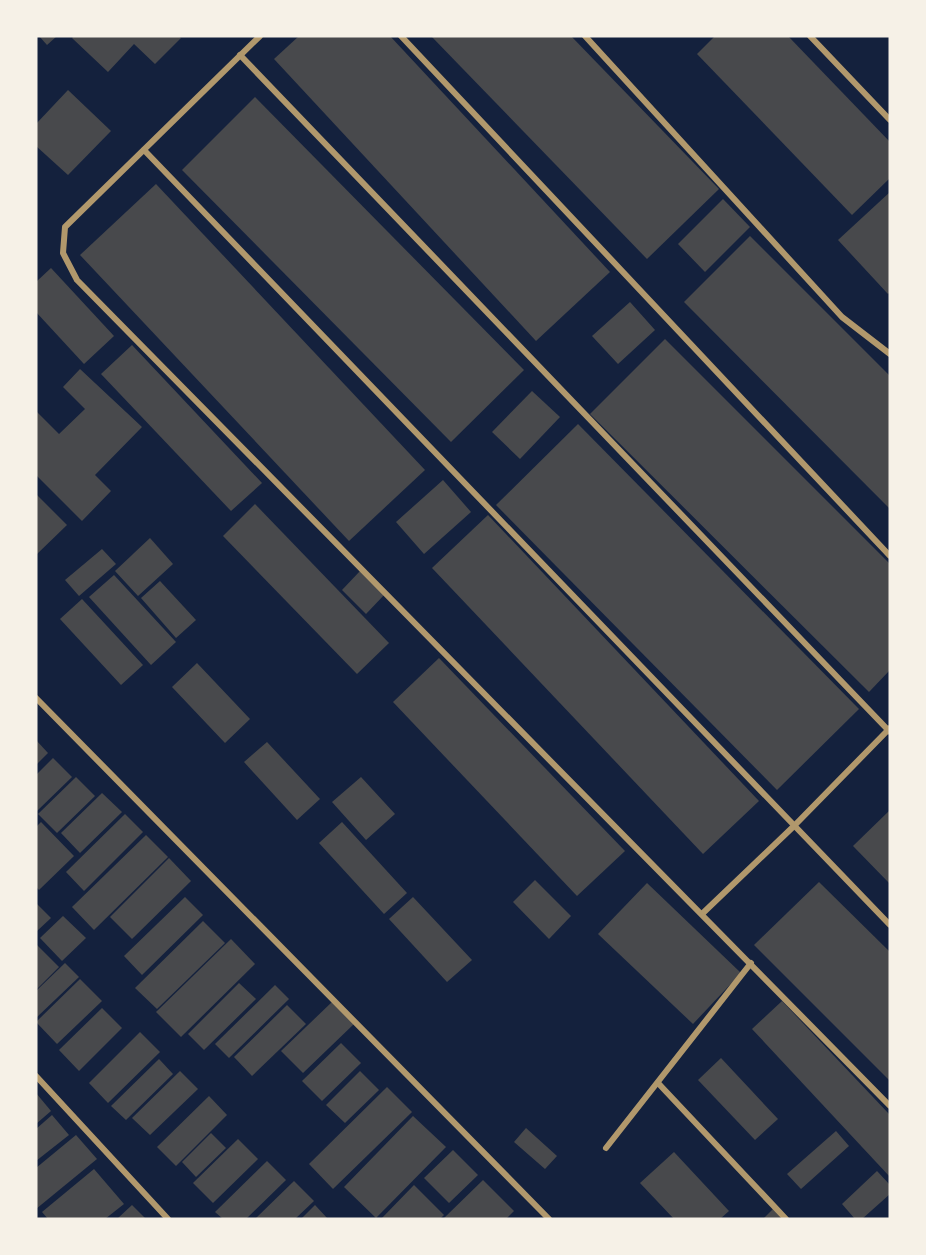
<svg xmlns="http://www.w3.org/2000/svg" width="926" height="1255" font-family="'Archivo Narrow',sans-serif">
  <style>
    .building { fill: #48494c }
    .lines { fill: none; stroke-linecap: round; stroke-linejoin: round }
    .minor { stroke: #b1986c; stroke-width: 6 }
  </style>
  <rect width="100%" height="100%" fill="#14213d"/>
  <!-- building -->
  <g class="building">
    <polygon points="39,36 57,36 47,45"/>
    <polygon points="74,36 178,36 181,38 155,64 134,44 108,72 72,38"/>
    <polygon points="299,36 390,36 610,272 536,341 274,59"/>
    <polygon points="431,36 571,36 719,189 647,259"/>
    <polygon points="715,36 788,36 890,142 890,178 852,215 697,54"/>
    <polygon points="68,90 111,131 68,175 36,146 36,124"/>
    <polygon points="255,97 524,370 451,442 182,170"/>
    <polygon points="156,184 425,470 349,541 80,255"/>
    <polygon points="890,192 890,292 888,294 838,240"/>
    <polygon points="723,199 750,227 705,272 678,244"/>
    <polygon points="750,236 890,376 890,509 684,302"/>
    <polygon points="51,268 114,336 84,364 36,312 36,282"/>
    <polygon points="630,302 655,330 618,364 592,336"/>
    <polygon points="665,339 890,564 890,670 869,692 590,414"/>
    <polygon points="132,345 262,483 231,511 101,374"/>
    <polygon points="80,369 142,427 95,475 111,491 82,521 36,475 36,411 59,434 85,409 63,387"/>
    <polygon points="532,391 560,417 520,459 492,432"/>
    <polygon points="578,424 859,709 777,790 496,505"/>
    <polygon points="443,480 471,512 424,554 396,522"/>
    <polygon points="36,494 67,525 36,555"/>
    <polygon points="255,504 389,643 357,674 223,536"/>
    <polygon points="488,515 759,801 703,854 432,568"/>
    <polygon points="150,538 173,564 138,596 115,571"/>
    <polygon points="102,549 116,564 79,596 65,580"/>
    <polygon points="361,570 385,594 366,614 342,590"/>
    <polygon points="114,575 176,642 151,665 89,597"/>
    <polygon points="160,581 196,620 176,638 141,598"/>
    <polygon points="82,599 143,665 121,685 60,619"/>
    <polygon points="439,658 625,851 577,896 393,702"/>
    <polygon points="197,663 250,719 225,743 172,687"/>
    <polygon points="36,740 48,753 36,765"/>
    <polygon points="267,742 320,799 297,820 244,762"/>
    <polygon points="53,758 72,777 36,812 36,775"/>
    <polygon points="76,777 95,796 57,833 38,814"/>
    <polygon points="361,777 395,814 366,840 332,802"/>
    <polygon points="102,793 122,812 80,853 61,833"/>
    <polygon points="890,810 890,884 853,846"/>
    <polygon points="125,814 143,832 84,891 66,872"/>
    <polygon points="41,822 74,856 39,890 36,887 36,827"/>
    <polygon points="342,822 407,893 384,914 319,843"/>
    <polygon points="146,835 168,857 94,930 72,907"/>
    <polygon points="169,858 191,881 132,939 110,917"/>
    <polygon points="535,880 571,916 549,939 513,902"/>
    <polygon points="819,882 890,952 890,1081 754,945"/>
    <polygon points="647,883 741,973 693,1024 598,934"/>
    <polygon points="185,897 203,915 142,975 124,956"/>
    <polygon points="413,897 472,960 447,982 389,919"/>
    <polygon points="36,903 51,918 36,932"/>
    <polygon points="63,916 86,938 62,961 40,938"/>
    <polygon points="203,921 225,943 157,1009 135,988"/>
    <polygon points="231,939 255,964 181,1037 156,1012"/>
    <polygon points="36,944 59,967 36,990"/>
    <polygon points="65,963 79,977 36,1018 36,991"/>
    <polygon points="80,979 102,1001 57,1044 36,1022"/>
    <polygon points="239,983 256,999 204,1050 188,1034"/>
    <polygon points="275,985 289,999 229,1058 215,1044"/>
    <polygon points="333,1001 355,1023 303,1073 281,1051"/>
    <polygon points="782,1001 890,1115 890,1177 752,1029"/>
    <polygon points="287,1005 306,1024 252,1076 234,1057"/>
    <polygon points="102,1008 122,1028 79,1071 59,1050"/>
    <polygon points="140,1032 160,1052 108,1103 89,1083"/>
    <polygon points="341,1043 361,1063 322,1101 302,1081"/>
    <polygon points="721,1058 778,1119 755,1140 698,1080"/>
    <polygon points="159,1059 173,1074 126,1120 111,1106"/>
    <polygon points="180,1071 198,1089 150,1135 132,1118"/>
    <polygon points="360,1071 379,1090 345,1123 326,1105"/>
    <polygon points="387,1087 412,1112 333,1189 309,1164"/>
    <polygon points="36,1093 51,1111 36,1124"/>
    <polygon points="209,1096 227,1115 176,1166 157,1147"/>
    <polygon points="52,1115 69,1135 36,1161 36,1129"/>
    <polygon points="413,1116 446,1147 376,1218 344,1187"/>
    <polygon points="526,1128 557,1156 545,1169 514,1142"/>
    <polygon points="836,1131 849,1146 801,1189 787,1174"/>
    <polygon points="211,1133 226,1148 196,1177 182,1162"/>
    <polygon points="76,1135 97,1159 36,1209 36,1168"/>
    <polygon points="238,1139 258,1159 213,1203 193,1183"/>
    <polygon points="453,1150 478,1175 449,1203 424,1178"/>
    <polygon points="674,1152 729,1211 720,1219 674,1219 640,1183"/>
    <polygon points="267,1161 286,1180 246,1219 223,1219 215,1212"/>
    <polygon points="94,1169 124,1204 105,1219 48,1219 42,1212"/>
    <polygon points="877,1171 890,1185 890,1194 862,1219 855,1219 842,1204"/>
    <polygon points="483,1180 514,1211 506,1219 443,1219"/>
    <polygon points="294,1181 314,1201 295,1219 255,1219"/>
    <polygon points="414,1185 444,1215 440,1219 381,1219"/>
    <polygon points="132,1205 146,1219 117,1219"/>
    <polygon points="315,1205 328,1219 301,1219"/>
    <polygon points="773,1209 782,1219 763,1219"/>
  </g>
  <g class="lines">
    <!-- minor -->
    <g class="minor">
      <polyline points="260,36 65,227 63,253 77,280 890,1106"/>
      <polyline points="401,36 890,556"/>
      <polyline points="585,36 842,317 890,354"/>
      <polyline points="810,36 890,120"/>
      <polyline points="240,55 890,732"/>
      <polyline points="144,150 890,925"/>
      <polyline points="36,698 549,1219"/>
      <polyline points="703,913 794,826 890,728"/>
      <polyline points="36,1076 168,1219"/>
      <polyline points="658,1083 786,1219"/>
      <polyline points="606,1148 751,963"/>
    </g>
  </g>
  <!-- border -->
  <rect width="926" height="1255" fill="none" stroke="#f6f1e7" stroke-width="75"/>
</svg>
